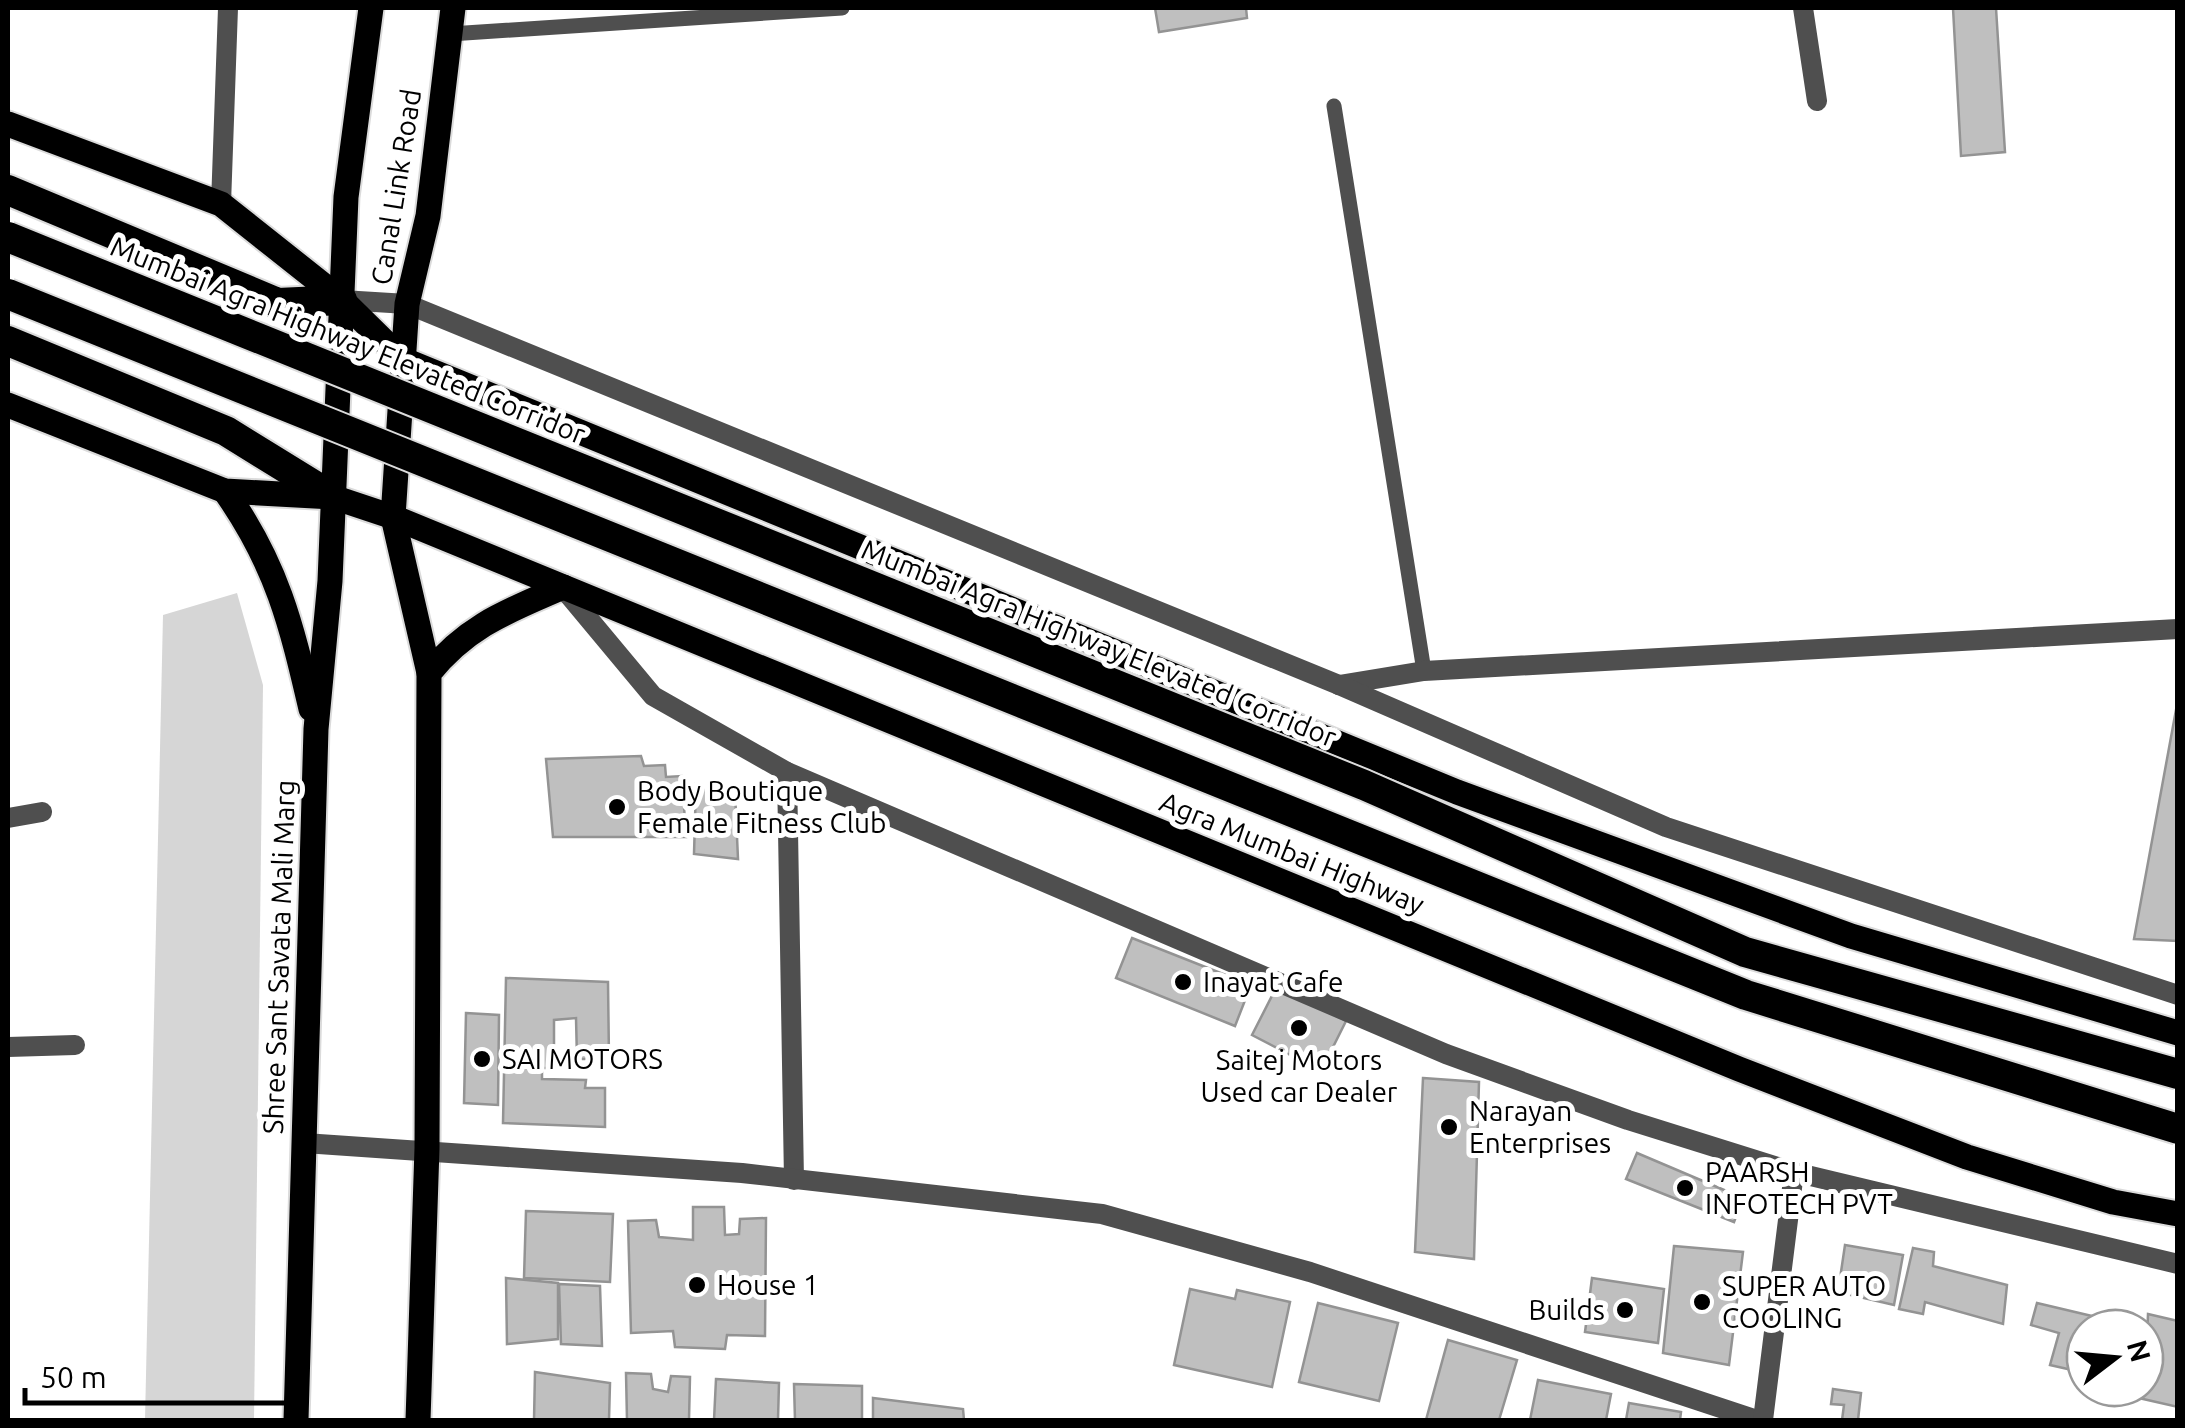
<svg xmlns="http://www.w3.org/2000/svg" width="2185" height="1428" font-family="Ubuntu,sans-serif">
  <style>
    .green { fill: #d6d6d6 }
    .building { fill: #bfbfbf; stroke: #939393; stroke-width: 2.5 }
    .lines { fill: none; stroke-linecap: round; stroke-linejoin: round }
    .primary-casing { stroke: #dbdbdb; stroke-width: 29 }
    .motorway-casing { stroke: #dbdbdb; stroke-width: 34 }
    .service { stroke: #4f4f4f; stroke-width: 15 }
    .minor { stroke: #4f4f4f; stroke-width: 20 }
    .tertiary { stroke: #4f4f4f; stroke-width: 20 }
    .primary { stroke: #000; stroke-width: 25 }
    .motorway { stroke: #000; stroke-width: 30 }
    .motorway-bridge-casing { stroke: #dbdbdb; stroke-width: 34; stroke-linecap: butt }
    .motorway-bridge { stroke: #000; stroke-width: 30 }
    .poi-dot { fill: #000; stroke: #fff; stroke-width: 4 }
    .labels { text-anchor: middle; stroke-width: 10; stroke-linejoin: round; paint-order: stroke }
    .street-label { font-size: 28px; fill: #000; stroke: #fff }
    .poi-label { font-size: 28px; fill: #000; stroke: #fff; text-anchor: start }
  </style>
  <rect width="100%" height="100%" fill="#fff"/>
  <!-- green -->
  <polygon class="green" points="237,593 263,685 254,1420 145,1420 163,615"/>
  <!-- building -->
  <g class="building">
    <polygon points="1155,8 1246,8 1247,18 1159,32"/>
    <polygon points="1953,8 1996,8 2005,152 1961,156"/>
    <polygon points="2178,699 2178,941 2134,939"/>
    <polygon points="641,756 644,766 665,765 666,777 682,776 686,837 553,837 546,759"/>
    <polygon points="696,784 735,792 738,859 694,854"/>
    <polygon points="1132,938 1251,985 1235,1026 1116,978"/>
    <polygon points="506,978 608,982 609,1059 577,1059 576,1018 554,1020 554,1068 542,1068 542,1079 586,1080 585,1088 605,1088 605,1127 503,1123"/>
    <polygon points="1277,986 1346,1021 1321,1071 1252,1035"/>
    <polygon points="466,1013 499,1015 498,1105 464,1103"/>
    <polygon points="1423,1078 1479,1082 1474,1259 1415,1252"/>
    <polygon points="1637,1153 1743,1198 1734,1222 1626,1179"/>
    <polygon points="693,1207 724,1207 725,1235 739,1234 740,1219 766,1218 765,1336 727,1335 725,1349 675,1347 673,1331 631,1333 628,1221 656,1220 659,1237 693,1240"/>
    <polygon points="526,1211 613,1214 610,1282 524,1278"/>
    <polygon points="1845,1245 1903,1255 1894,1305 1838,1292"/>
    <polygon points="1674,1246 1743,1252 1729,1365 1663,1353"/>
    <polygon points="1913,1248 1934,1252 1933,1266 2007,1285 2003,1324 1925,1302 1923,1314 1899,1309"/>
    <polygon points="506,1278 558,1283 558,1339 507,1344"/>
    <polygon points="1592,1278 1664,1289 1658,1343 1585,1332"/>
    <polygon points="559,1284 600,1286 602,1346 561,1344"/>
    <polygon points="1190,1289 1235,1299 1237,1290 1290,1302 1272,1387 1174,1365"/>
    <polygon points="1318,1303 1398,1323 1379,1401 1299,1382"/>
    <polygon points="2037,1303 2130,1325 2085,1328 2085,1373 2050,1365 2059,1333 2031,1325"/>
    <polygon points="2148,1314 2178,1321 2178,1407 2130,1396 2132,1388 2145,1388"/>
    <polygon points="1448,1340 1517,1360 1499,1420 1426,1420"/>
    <polygon points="535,1372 610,1383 609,1420 534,1420"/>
    <polygon points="626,1373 651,1374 653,1389 668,1392 671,1376 690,1377 689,1420 627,1420"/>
    <polygon points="716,1379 779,1383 778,1420 714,1420"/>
    <polygon points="1538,1380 1611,1394 1606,1420 1530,1420"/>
    <polygon points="794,1384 862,1386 862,1420 795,1420"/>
    <polygon points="1833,1389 1861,1393 1858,1420 1842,1420 1844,1405 1831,1404"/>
    <polygon points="873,1398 963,1409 964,1420 873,1420"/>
    <polygon points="1629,1403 1681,1412 1680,1420 1626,1420"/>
  </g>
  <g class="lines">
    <!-- primary casing -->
    <g class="primary-casing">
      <g id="primary">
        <polyline points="8,124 221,204 342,300 402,359 1457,792 1851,936 2178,1033"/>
        <polyline points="8,405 225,491 333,497 393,517 1739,1069 1967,1157 2113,1202 2178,1214"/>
        <path d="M225,491C277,565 291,623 311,709"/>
        <polyline points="429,673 393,517 407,304 428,216 453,8"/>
        <polyline points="296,1420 316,729 330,581 346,197 371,8"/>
        <path d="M418,1420L427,1148L429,673C468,625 508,611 563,587"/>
      </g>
    </g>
    <!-- motorway casing -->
    <g class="motorway-casing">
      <g id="motorway">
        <polyline points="8,190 278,303 342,300"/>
        <polyline points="8,341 226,431 333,497"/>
      </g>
    </g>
    <!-- service -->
    <g class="service">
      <polyline points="450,34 842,8"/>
      <polyline points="1334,106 1424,671"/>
    </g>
    <!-- minor -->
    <g class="minor">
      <polyline points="1803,8 1817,101"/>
      <polyline points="221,204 228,8"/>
      <polyline points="1339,685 1424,671 2178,629"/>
      <polyline points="787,772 794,1180"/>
      <polyline points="8,818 42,812"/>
      <polyline points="8,1047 75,1045"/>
      <polyline points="304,1143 742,1173 1102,1214 1310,1272 1757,1420"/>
      <polyline points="1763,1420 1794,1172"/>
    </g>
    <!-- tertiary -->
    <g class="tertiary">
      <polyline points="342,300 407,304 1339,685 1666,827 2178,995"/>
      <polyline points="563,588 653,696 787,772 1446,1054 1628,1120 1794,1172 2178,1264"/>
    </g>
    <!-- primary -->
    <use href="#primary" class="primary"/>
    <!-- motorway -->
    <use href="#motorway" class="motorway"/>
    <!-- motorway-bridge casing -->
    <g class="motorway-bridge-casing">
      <g id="motorway-bridge">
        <polyline points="8,237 1364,785 1745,952 2178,1074"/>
        <polyline points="8,294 1746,995 2178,1129"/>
      </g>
    </g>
    <!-- motorway-bridge -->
    <use href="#motorway-bridge" class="motorway-bridge"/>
  </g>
  <!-- markers -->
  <g class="poi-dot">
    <circle cx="617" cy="807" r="10"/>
    <circle cx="1183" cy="982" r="10"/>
    <circle cx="1299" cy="1028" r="10"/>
    <circle cx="482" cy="1059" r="10"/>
    <circle cx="1449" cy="1127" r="10"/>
    <circle cx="1685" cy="1188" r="10"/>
    <circle cx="697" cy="1285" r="10"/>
    <circle cx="1702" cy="1302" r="10"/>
    <circle cx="1625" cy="1310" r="10"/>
  </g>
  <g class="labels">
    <!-- street labels -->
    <g class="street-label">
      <text transform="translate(396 187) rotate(-81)" y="10">Canal Link Road</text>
      <text transform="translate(348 340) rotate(22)" y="10">Mumbai Agra Highway Elevated Corridor</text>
      <text transform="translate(1099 643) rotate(22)" y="10">Mumbai Agra Highway Elevated Corridor</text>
      <text transform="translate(1292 853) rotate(22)" y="10">Agra Mumbai Highway</text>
      <text transform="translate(279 957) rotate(-88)" y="10">Shree Sant Savata Mali Marg</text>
    </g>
    <!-- poi labels -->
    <g class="poi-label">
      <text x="637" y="801">Body Boutique<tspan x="637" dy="32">Female Fitness Club</tspan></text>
      <text x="1203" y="992">Inayat Cafe</text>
      <text x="502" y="1069">SAI MOTORS</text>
      <text x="1299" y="1070" text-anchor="middle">Saitej Motors<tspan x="1299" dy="32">Used car Dealer</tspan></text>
      <text x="1469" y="1121">Narayan<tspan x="1469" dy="32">Enterprises</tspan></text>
      <text x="1705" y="1182">PAARSH<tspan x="1705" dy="32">INFOTECH PVT</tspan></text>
      <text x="717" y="1295">House 1</text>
      <text x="1722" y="1296">SUPER AUTO<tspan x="1722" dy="32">COOLING</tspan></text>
      <text x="1605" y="1320" text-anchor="end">Builds</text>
    </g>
  </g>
  <!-- border -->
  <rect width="2185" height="1428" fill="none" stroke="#000000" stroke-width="20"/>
  <!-- north arrow -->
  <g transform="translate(2115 1358) rotate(74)"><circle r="48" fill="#ffffff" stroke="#999999" stroke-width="2.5"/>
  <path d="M0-8L18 38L0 25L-18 38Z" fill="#000000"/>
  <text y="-15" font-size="28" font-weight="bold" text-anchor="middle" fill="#000000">N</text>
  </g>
  <!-- scale -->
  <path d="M25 1388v15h268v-15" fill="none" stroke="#000000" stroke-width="5"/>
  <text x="40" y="1388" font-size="30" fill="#000000" stroke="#ffffff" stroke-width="8" paint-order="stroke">50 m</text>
</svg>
